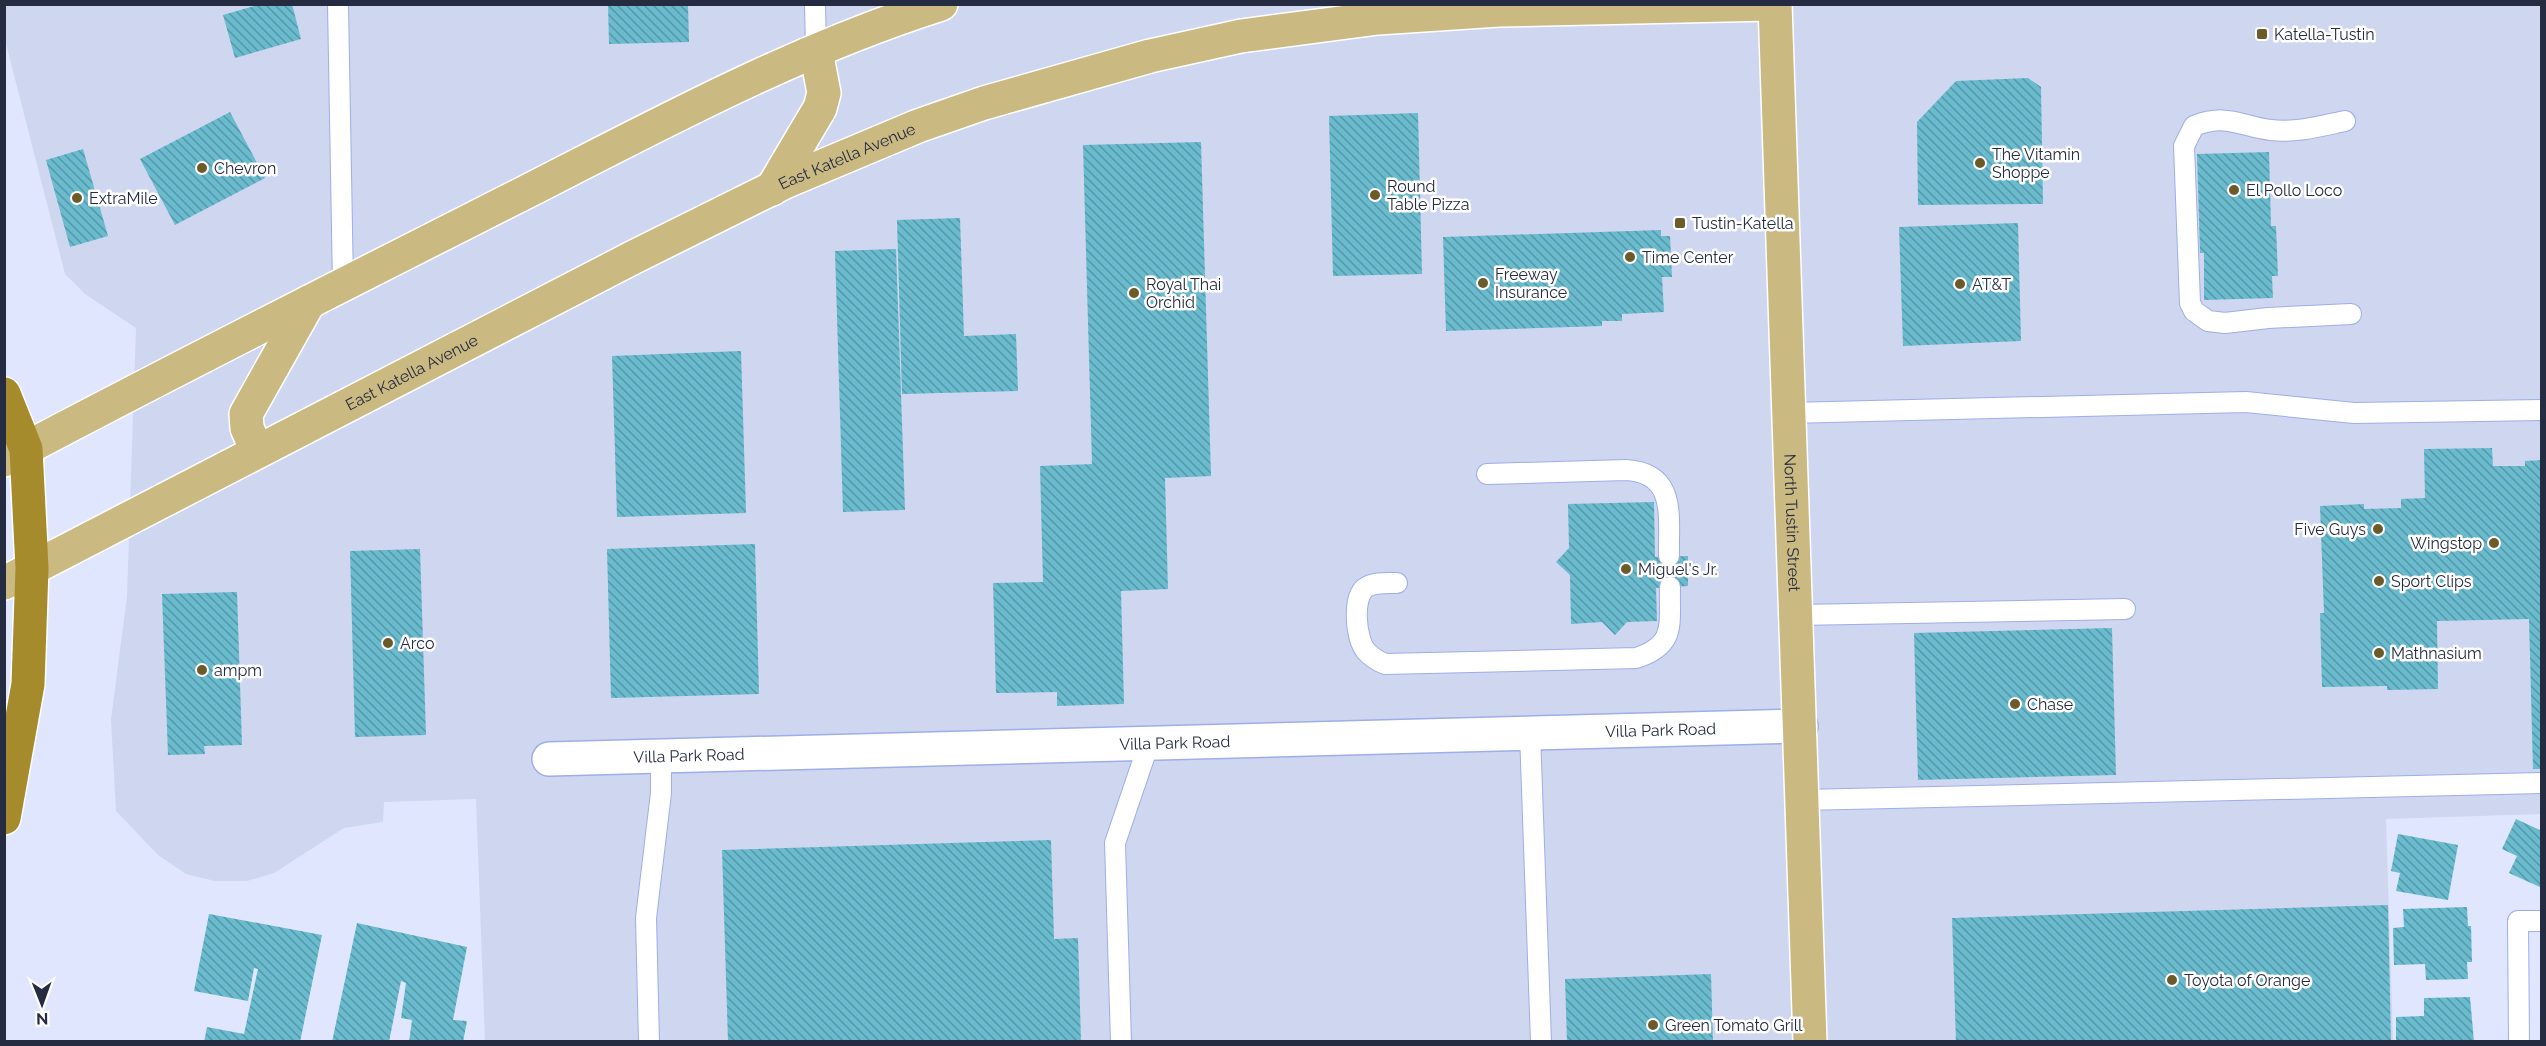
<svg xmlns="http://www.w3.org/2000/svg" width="2546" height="1046" font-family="Raleway,sans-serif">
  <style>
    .built { fill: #cfd6f0 }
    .building { fill: url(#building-back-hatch) }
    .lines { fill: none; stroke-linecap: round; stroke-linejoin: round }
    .service-casing { stroke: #9eaee7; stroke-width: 22 }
    .minor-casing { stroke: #9eaee7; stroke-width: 36 }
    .primary-casing { stroke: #fff; stroke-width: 36 }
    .motorway-casing { stroke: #fff; stroke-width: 36 }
    .service { stroke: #fff; stroke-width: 20 }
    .minor { stroke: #fff; stroke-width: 33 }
    .primary { stroke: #cab981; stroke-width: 33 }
    .motorway { stroke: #a68b2d; stroke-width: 33 }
    .poi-dot { fill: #6a5b28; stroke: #fff; stroke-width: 2 }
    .labels { text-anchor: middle; stroke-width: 5; stroke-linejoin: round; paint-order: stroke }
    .poi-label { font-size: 16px; fill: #252b41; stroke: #fff; text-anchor: start }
    .street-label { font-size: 16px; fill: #252b41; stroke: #fff }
  </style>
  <defs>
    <pattern id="building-back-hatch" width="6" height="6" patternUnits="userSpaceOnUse" patternTransform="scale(1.5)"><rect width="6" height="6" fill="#69bbcd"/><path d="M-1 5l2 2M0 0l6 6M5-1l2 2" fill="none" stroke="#5698a8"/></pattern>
  </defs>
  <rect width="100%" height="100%" fill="#dfe6fe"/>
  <!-- built -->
  <polygon class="built" points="4,5 2541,5 2541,814 2386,819 2393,1041 485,1041 476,799 384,802 383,822 344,828 274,873 247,881 215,881 186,874 158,855 116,811 111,720 127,596 136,328 85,294 65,274 5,40"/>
  <!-- building -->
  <g class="building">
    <polygon points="261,4 292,4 301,39 235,58 223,15"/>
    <polygon points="608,4 688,4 689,42 609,44"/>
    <polygon points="2028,78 2041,87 2043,204 1918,205 1917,122 1956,81"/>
    <polygon points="230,112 265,178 175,225 140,159"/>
    <polygon points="1418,113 1422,274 1333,276 1329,116"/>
    <polygon points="1201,142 1211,476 1165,478 1168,589 1121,591 1124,704 1057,706 1057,692 996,693 993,583 1043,582 1040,466 1092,464 1083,145"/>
    <polygon points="83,149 108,236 70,247 46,160"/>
    <polygon points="2269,152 2271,226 2276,226 2278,276 2272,276 2273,298 2204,300 2204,253 2200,253 2197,154"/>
    <polygon points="960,218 964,336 1016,334 1018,391 902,394 897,220"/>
    <polygon points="2018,223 2021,341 1903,346 1899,227"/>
    <polygon points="1661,230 1661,236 1670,236 1672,277 1662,277 1664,312 1622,314 1622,321 1602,321 1602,326 1446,331 1443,237"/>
    <polygon points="896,249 905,510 843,512 835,251"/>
    <polygon points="741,351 746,513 617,517 612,356"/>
    <polygon points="2492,448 2493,466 2525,466 2525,461 2542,460 2542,769 2533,769 2529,619 2437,621 2438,689 2387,690 2387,686 2322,687 2320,613 2324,613 2320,506 2364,504 2364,509 2401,508 2401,499 2425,498 2424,449"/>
    <polygon points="1654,502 1655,557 1688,556 1688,586 1656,588 1657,621 1627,622 1615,635 1602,622 1571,624 1570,575 1556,562 1569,548 1568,504"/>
    <polygon points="755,544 759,694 611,698 607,549"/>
    <polygon points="420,549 426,735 355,737 350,551"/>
    <polygon points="237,592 242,745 204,746 205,754 168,755 162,594"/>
    <polygon points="2112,628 2116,775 1918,780 1914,633"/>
    <polygon points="2516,819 2542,831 2542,888 2509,873 2517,856 2502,849"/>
    <polygon points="2398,834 2458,845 2448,900 2396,891 2400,873 2391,871"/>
    <polygon points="1051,840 1054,939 1078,938 1081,1042 728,1042 722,850"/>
    <polygon points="2388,905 2391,1042 1956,1042 1952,918"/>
    <polygon points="2467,907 2468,926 2471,926 2472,962 2467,962 2468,979 2426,980 2425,964 2394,965 2393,928 2404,927 2403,909"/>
    <polygon points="209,914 322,935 300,1042 204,1042 207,1027 244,1034 258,969 254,968 248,1001 194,991"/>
    <polygon points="357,923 467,947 453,1020 467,1021 463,1042 409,1042 412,1020 401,1018 406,983 401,981 389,1042 332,1042"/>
    <polygon points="1711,974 1713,1042 1567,1042 1565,979"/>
    <polygon points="2470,997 2474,1042 2396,1042 2396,1017 2424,1016 2424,998"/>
  </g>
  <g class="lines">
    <!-- service casing -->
    <g class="service-casing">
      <g id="service">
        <polyline points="338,4 343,285"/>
        <polyline points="815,4 816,51"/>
        <path d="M2345,121C2321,126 2296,133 2271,130C2240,126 2227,113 2194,126L2184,146L2190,303L2194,311L2208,321L2225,323L2268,318L2351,314"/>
        <polyline points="1789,413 2246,402 2354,413 2542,410"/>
        <path d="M1487,474L1626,470C1678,473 1668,518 1669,556"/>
        <path d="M1397,583C1387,583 1373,582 1365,588C1352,599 1356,639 1366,651C1371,657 1378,661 1385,664L1636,658C1677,645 1669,624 1670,587"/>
        <polyline points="1797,615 2125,609"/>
        <polyline points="1530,733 1541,1042"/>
        <polyline points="1803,800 2542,783"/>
        <polyline points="649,1042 646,918 661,793 661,756"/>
        <polyline points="1121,1042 1115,843 1149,743"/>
        <polyline points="2519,1042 2518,921 2542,921"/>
      </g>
    </g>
    <!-- minor casing -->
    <g class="minor-casing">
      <g id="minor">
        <path id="s1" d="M549,759L1801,726"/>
      </g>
    </g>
    <!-- primary casing -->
    <g class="primary-casing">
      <g id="primary">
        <path id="s2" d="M1775,4L1810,1042"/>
        <polyline points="772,189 820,108 824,93 816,51"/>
        <polyline points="257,451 247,428 246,414 309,302"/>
        <path d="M4,460C177,368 352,280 526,192C661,123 796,50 941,4"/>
        <path id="s3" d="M4,583L634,257L787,181L918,126L984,103L1150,56L1241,36L1378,18L1499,10L1771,4"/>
      </g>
    </g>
    <!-- motorway casing -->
    <g class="motorway-casing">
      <polyline id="motorway" points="4,394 26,449 32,568 28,684 4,818"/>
    </g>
    <!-- service -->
    <use href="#service" class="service"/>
    <!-- minor -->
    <use href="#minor" class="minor"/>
    <!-- primary -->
    <use href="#primary" class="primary"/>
    <!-- motorway -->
    <use href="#motorway" class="motorway"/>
  </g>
  <!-- markers -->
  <g class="poi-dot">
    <rect x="2256" y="28" width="12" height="12" rx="3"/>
    <circle cx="1980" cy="163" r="6"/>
    <circle cx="202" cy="168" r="6"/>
    <circle cx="2234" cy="190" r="6"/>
    <circle cx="1375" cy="195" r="6"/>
    <circle cx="77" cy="198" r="6"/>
    <rect x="1674" y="217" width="12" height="12" rx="3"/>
    <circle cx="1630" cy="257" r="6"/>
    <circle cx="1483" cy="283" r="6"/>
    <circle cx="1960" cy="284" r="6"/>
    <circle cx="1134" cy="293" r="6"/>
    <circle cx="2378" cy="529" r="6"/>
    <circle cx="2494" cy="543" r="6"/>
    <circle cx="1626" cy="569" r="6"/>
    <circle cx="2379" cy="581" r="6"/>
    <circle cx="388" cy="643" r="6"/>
    <circle cx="2379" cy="653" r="6"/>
    <circle cx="202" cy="670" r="6"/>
    <circle cx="2015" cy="704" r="6"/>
    <circle cx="2172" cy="980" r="6"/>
    <circle cx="1653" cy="1025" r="6"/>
  </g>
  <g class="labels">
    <!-- poi labels -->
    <g class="poi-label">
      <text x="2274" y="40">Katella-Tustin</text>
      <text x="1992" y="160">The Vitamin<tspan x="1992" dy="18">Shoppe</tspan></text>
      <text x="214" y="174">Chevron</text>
      <text x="1387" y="192">Round<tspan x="1387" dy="18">Table Pizza</tspan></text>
      <text x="2246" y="196">El Pollo Loco</text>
      <text x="89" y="204">ExtraMile</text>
      <text x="1692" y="229">Tustin-Katella</text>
      <text x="1642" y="263">Time Center</text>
      <text x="1495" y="280">Freeway<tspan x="1495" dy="18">Insurance</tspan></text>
      <text x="1146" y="290">Royal Thai<tspan x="1146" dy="18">Orchid</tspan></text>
      <text x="1972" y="290">AT&amp;T</text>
      <text x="2366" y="535" text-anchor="end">Five Guys</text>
      <text x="2482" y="549" text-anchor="end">Wingstop</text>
      <text x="1638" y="575">Miguel's Jr.</text>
      <text x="2391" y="587">Sport Clips</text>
      <text x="400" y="649">Arco</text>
      <text x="2391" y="659">Mathnasium</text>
      <text x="214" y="676">ampm</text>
      <text x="2027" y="710">Chase</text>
      <text x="2184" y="986">Toyota of Orange</text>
      <text x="1665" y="1031">Green Tomato Grill</text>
    </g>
    <!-- street labels -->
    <g class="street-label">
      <text dy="6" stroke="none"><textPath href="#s3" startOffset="945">East Katella Avenue</textPath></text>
      <text dy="6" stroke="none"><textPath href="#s3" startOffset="459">East Katella Avenue</textPath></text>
      <text dy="6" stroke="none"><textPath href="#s2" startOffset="519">North Tustin Street</textPath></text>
      <text dy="6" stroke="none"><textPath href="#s1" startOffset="1112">Villa Park Road</textPath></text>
      <text dy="6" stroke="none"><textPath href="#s1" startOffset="626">Villa Park Road</textPath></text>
      <text dy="6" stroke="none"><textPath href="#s1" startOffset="140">Villa Park Road</textPath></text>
    </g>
  </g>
  <!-- border -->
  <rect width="2546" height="1046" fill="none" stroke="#252b41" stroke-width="12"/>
  <!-- north arrow -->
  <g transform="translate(42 1004) rotate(179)" stroke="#ffffff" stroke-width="4.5" paint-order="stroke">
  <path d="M0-4.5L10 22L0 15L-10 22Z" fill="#252b41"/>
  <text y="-9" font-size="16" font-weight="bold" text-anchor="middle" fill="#252b41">N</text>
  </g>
</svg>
